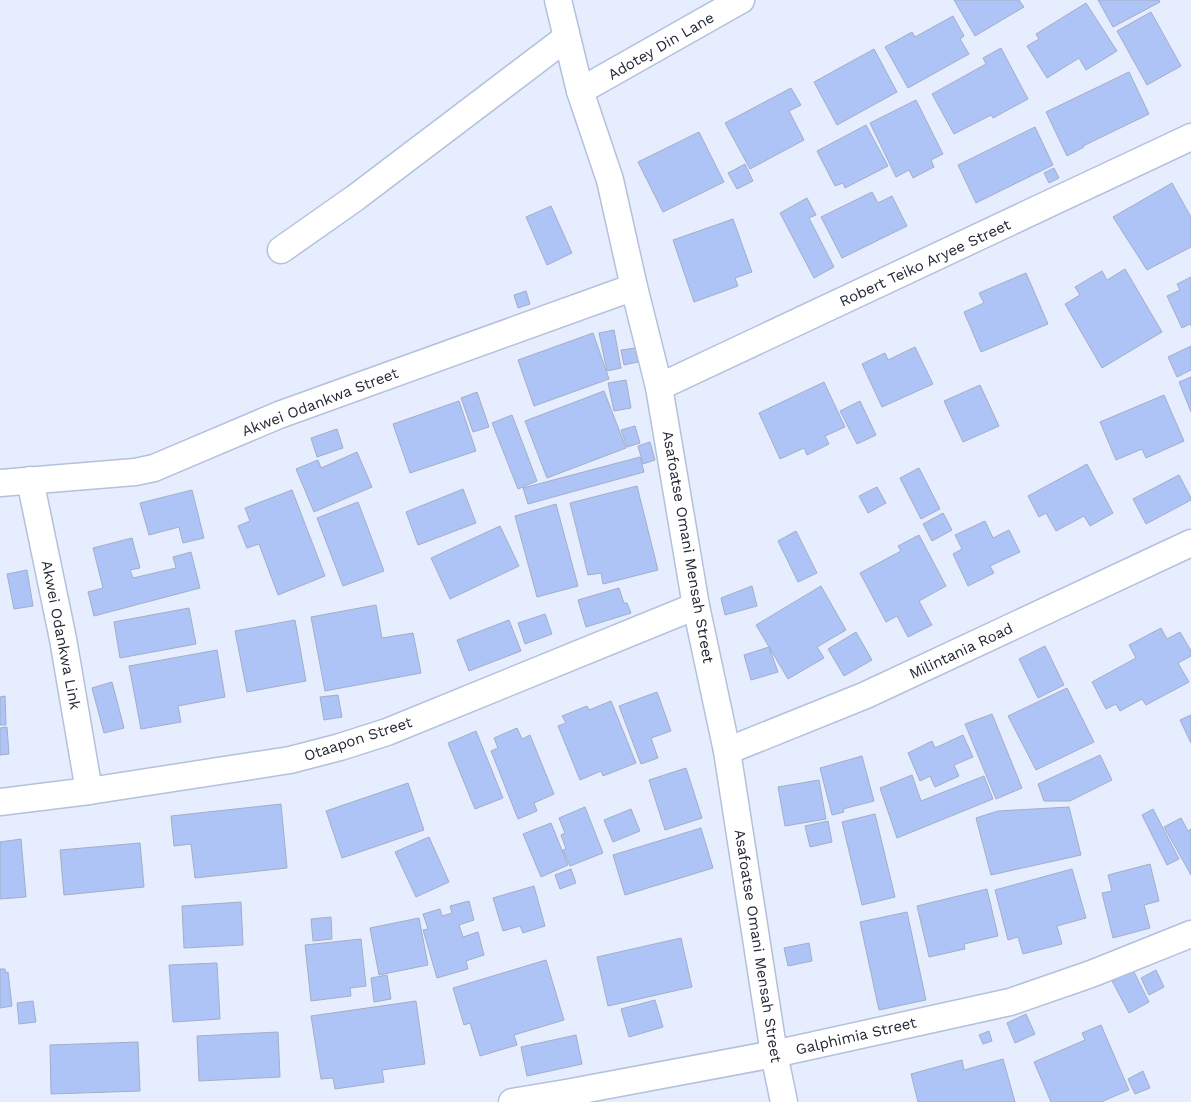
<svg xmlns="http://www.w3.org/2000/svg" width="1191" height="1102" font-family="'Work Sans',sans-serif">
  <style>
    .building { fill: #aec4f7; stroke: #a2aec9 }
    .lines { fill: none; stroke-linecap: round; stroke-linejoin: round }
    .street-casing { stroke: #b4c1dc; stroke-width: 29 }
    .street { stroke: #fff; stroke-width: 26 }
    .labels { text-anchor: middle; stroke-width: 4; stroke-linejoin: round; paint-order: stroke }
    .street-label { font-size: 15px; fill: #232732; stroke: #fff }
  </style>
  <rect width="100%" height="100%" fill="#e5edfe"/>
  <!-- building -->
  <g class="building">
    <polygon points="954,0 1019,0 1024,7 975,36"/>
    <polygon points="1098,0 1159,0 1160,2 1113,27"/>
    <polygon points="1086,3 1117,51 1086,70 1079,58 1047,78 1027,46 1039,39 1036,34"/>
    <polygon points="1151,12 1181,66 1147,85 1117,31"/>
    <polygon points="953,16 964,36 960,39 969,54 908,88 885,47 912,32 915,37"/>
    <polygon points="1001,48 1028,99 993,118 991,115 954,134 932,94 986,64 983,58"/>
    <polygon points="874,49 897,92 837,125 814,82"/>
    <polygon points="1129,72 1149,114 1083,146 1084,147 1067,156 1046,112"/>
    <polygon points="791,88 801,105 789,111 804,140 750,169 725,123"/>
    <polygon points="916,100 943,154 931,160 934,167 913,178 909,170 896,177 870,123"/>
    <polygon points="866,125 888,166 845,188 843,183 835,186 817,151"/>
    <polygon points="1035,127 1053,165 976,203 958,165"/>
    <polygon points="699,132 724,182 663,212 638,162"/>
    <polygon points="745,164 753,181 737,189 728,173"/>
    <polygon points="1054,168 1059,178 1049,183 1044,173"/>
    <polygon points="1172,183 1191,217 1191,247 1147,270 1113,217"/>
    <polygon points="872,192 878,203 892,196 907,226 842,258 821,217"/>
    <polygon points="807,198 816,215 809,218 834,267 814,278 780,213"/>
    <polygon points="551,206 572,253 547,265 526,217"/>
    <polygon points="733,219 752,272 735,278 738,286 694,302 673,240"/>
    <polygon points="1125,269 1162,332 1102,368 1065,304 1080,295 1075,287 1102,271 1107,280"/>
    <polygon points="1026,273 1048,324 981,352 964,312 984,303 979,293"/>
    <polygon points="1191,277 1191,326 1190,324 1182,328 1167,296 1180,290 1177,284"/>
    <polygon points="526,291 530,304 518,308 514,295"/>
    <polygon points="614,330 621,368 607,371 599,333"/>
    <polygon points="593,333 609,379 534,406 518,360"/>
    <polygon points="1191,346 1191,370 1177,377 1168,357"/>
    <polygon points="915,347 933,384 882,407 862,364 885,353 888,360"/>
    <polygon points="635,348 638,362 624,365 621,350"/>
    <polygon points="1191,377 1191,412 1179,382"/>
    <polygon points="626,380 631,408 614,411 608,383"/>
    <polygon points="824,382 845,427 825,436 829,444 807,455 804,448 780,459 759,413"/>
    <polygon points="980,385 999,426 963,442 944,401"/>
    <polygon points="604,391 626,448 547,478 525,421"/>
    <polygon points="477,392 489,427 473,432 461,398"/>
    <polygon points="1164,395 1184,441 1146,458 1142,449 1116,460 1100,422"/>
    <polygon points="459,401 476,451 410,473 393,424"/>
    <polygon points="860,401 876,435 857,444 840,411"/>
    <polygon points="512,415 537,481 518,489 492,423"/>
    <polygon points="635,426 640,443 627,447 621,430"/>
    <polygon points="337,429 343,448 317,457 311,438"/>
    <polygon points="650,442 655,460 643,464 638,446"/>
    <polygon points="357,452 372,487 314,512 296,469 318,460 321,468"/>
    <polygon points="640,457 644,472 528,504 523,488"/>
    <polygon points="1087,464 1113,513 1090,526 1084,516 1056,531 1046,513 1039,517 1028,496"/>
    <polygon points="919,468 940,509 921,519 900,478"/>
    <polygon points="1179,475 1191,498 1191,500 1146,524 1133,499"/>
    <polygon points="637,486 658,570 603,584 601,573 588,575 570,503"/>
    <polygon points="877,487 886,503 868,513 859,496"/>
    <polygon points="463,489 476,523 418,545 406,512"/>
    <polygon points="192,490 204,538 183,543 179,527 149,535 140,503"/>
    <polygon points="292,490 325,576 278,595 259,544 247,548 238,526 250,521 245,508"/>
    <polygon points="358,502 384,571 343,586 317,518"/>
    <polygon points="556,504 578,586 537,597 515,516"/>
    <polygon points="943,513 952,530 932,541 923,524"/>
    <polygon points="985,521 993,538 1009,530 1020,552 990,566 994,573 968,586 953,554 962,549 955,535"/>
    <polygon points="500,526 519,566 450,599 431,558"/>
    <polygon points="796,531 817,573 798,582 778,541"/>
    <polygon points="919,535 946,586 919,601 932,625 908,637 897,616 886,622 860,573 901,551 898,546"/>
    <polygon points="132,538 140,568 130,570 133,578 176,568 173,557 191,552 200,588 94,616 88,592 103,588 93,548"/>
    <polygon points="27,570 33,606 14,609 7,574"/>
    <polygon points="752,586 757,606 725,615 721,598"/>
    <polygon points="821,586 846,630 817,647 824,658 788,679 756,625"/>
    <polygon points="619,588 624,603 627,603 631,613 586,627 578,600"/>
    <polygon points="376,605 382,638 413,633 421,673 325,691 311,617"/>
    <polygon points="189,608 196,644 120,658 114,622"/>
    <polygon points="545,614 552,634 525,644 518,623"/>
    <polygon points="295,620 306,681 247,692 235,631"/>
    <polygon points="509,620 521,651 469,671 457,640"/>
    <polygon points="1161,628 1167,639 1180,632 1191,651 1191,656 1178,663 1189,682 1146,705 1142,699 1120,711 1116,704 1106,709 1092,682 1136,658 1129,645"/>
    <polygon points="856,632 872,660 844,676 828,649"/>
    <polygon points="1045,646 1064,685 1038,698 1019,659"/>
    <polygon points="769,647 778,672 751,680 744,655"/>
    <polygon points="217,650 225,697 178,706 181,722 141,729 129,666"/>
    <polygon points="112,682 124,728 104,733 92,688"/>
    <polygon points="1067,688 1094,742 1036,770 1008,716"/>
    <polygon points="657,692 671,731 651,738 658,758 641,764 619,706"/>
    <polygon points="338,695 342,717 324,720 320,697"/>
    <polygon points="5,696 6,725 0,725 0,697"/>
    <polygon points="611,701 636,763 603,776 601,771 580,780 558,726 566,723 562,716 587,706 589,710"/>
    <polygon points="992,714 1022,788 996,799 965,724"/>
    <polygon points="1191,715 1191,743 1180,720"/>
    <polygon points="7,727 9,754 0,755 0,728"/>
    <polygon points="517,728 522,739 530,735 554,794 534,803 537,811 518,819 491,751 498,748 494,738"/>
    <polygon points="476,731 503,798 475,809 448,743"/>
    <polygon points="963,735 973,757 954,765 959,776 935,787 930,776 920,781 908,753 932,741 935,748"/>
    <polygon points="1100,755 1112,780 1070,801 1044,801 1038,784"/>
    <polygon points="862,756 874,801 843,809 844,812 832,815 820,768"/>
    <polygon points="686,768 702,818 665,830 649,780"/>
    <polygon points="912,775 921,801 984,776 993,799 897,838 880,788"/>
    <polygon points="819,780 826,819 785,826 778,787"/>
    <polygon points="408,783 424,830 342,858 326,811"/>
    <polygon points="281,804 287,868 195,878 191,844 174,846 171,816"/>
    <polygon points="585,807 603,853 570,866 563,850 566,849 561,835 565,833 559,818"/>
    <polygon points="1069,807 1081,855 991,875 976,818 998,811"/>
    <polygon points="631,809 640,831 613,842 604,820"/>
    <polygon points="1153,809 1179,859 1167,865 1142,815"/>
    <polygon points="875,814 895,897 862,905 842,822"/>
    <polygon points="1181,818 1188,831 1191,829 1191,875 1164,827"/>
    <polygon points="828,821 832,842 810,847 805,826"/>
    <polygon points="551,823 568,865 541,877 523,834"/>
    <polygon points="701,828 713,868 625,895 613,855"/>
    <polygon points="429,837 449,882 416,897 395,852"/>
    <polygon points="21,839 26,897 0,899 0,842"/>
    <polygon points="140,843 144,887 64,895 60,850"/>
    <polygon points="1150,864 1159,901 1144,905 1150,928 1113,938 1102,893 1112,891 1108,875"/>
    <polygon points="571,869 576,883 560,889 555,875"/>
    <polygon points="1072,869 1086,918 1057,926 1062,944 1023,954 1018,937 1008,940 995,890"/>
    <polygon points="534,886 545,926 523,933 520,926 503,931 493,898"/>
    <polygon points="987,889 998,936 964,944 965,949 929,957 917,906"/>
    <polygon points="469,901 474,920 459,925 463,937 478,932 484,955 466,961 468,969 437,978 423,930 428,929 423,914 440,909 442,916 452,913 450,906"/>
    <polygon points="241,902 243,945 184,948 182,906"/>
    <polygon points="907,912 926,1000 879,1010 860,922"/>
    <polygon points="331,917 332,939 313,941 311,919"/>
    <polygon points="419,918 428,965 379,975 370,928"/>
    <polygon points="681,938 692,987 608,1006 597,957"/>
    <polygon points="361,939 366,986 350,988 351,996 311,1001 305,945"/>
    <polygon points="809,943 812,961 788,966 784,948"/>
    <polygon points="546,960 564,1020 514,1035 517,1045 480,1056 470,1023 464,1025 453,988"/>
    <polygon points="217,963 220,1019 173,1022 169,965"/>
    <polygon points="0,969 5,969 6,973 8,972 12,1006 0,1008"/>
    <polygon points="1133,970 1149,1002 1129,1013 1112,981"/>
    <polygon points="1156,970 1164,987 1149,995 1141,978"/>
    <polygon points="387,975 391,999 374,1002 371,978"/>
    <polygon points="655,1000 663,1027 629,1037 621,1009"/>
    <polygon points="33,1001 36,1022 19,1024 17,1003"/>
    <polygon points="416,1001 425,1064 382,1070 384,1082 335,1089 333,1078 321,1079 311,1016"/>
    <polygon points="1026,1014 1035,1034 1015,1043 1007,1023"/>
    <polygon points="1101,1025 1129,1090 1101,1102 1051,1102 1034,1062 1085,1040 1082,1033"/>
    <polygon points="989,1031 992,1041 983,1044 979,1035"/>
    <polygon points="278,1032 280,1077 199,1081 197,1036"/>
    <polygon points="576,1035 582,1064 527,1076 521,1047"/>
    <polygon points="138,1042 140,1091 51,1094 50,1045"/>
    <polygon points="1003,1059 1015,1102 918,1102 911,1074 962,1060 964,1070"/>
    <polygon points="1143,1071 1150,1088 1135,1094 1128,1079"/>
  </g>
  <g class="lines">
    <!-- street casing -->
    <g class="street-casing">
      <g id="street">
        <polyline points="558,0 580,91 610,180 634,287 659,387 696,606 727,751 774,1054 784,1102"/>
        <polyline points="580,91 741,0"/>
        <polyline points="281,250 355,198 566,38"/>
        <polyline points="659,387 1191,137"/>
        <polyline points="30,480 63,639 89,791"/>
        <polyline points="0,483 135,472 154,468 279,415 634,287"/>
        <polyline points="727,751 866,695 1191,543"/>
        <polyline points="0,802 89,791 290,760 340,747 387,732 696,606"/>
        <polyline points="512,1102 566,1093 774,1054 1010,1002 1091,974 1191,934"/>
      </g>
    </g>
    <!-- street -->
    <use href="#street" class="street"/>
  </g>
  <g class="labels">
    <!-- street labels -->
    <g class="street-label">
      <text transform="translate(661 46) rotate(-30)" y="5">Adotey Din Lane</text>
      <text transform="translate(925 263) rotate(-25)" y="5">Robert Teiko Aryee Street</text>
      <text transform="translate(320 402) rotate(-21)" y="5">Akwei Odankwa Street</text>
      <text transform="translate(688 547) rotate(80)" y="5">Asafoatse Omani Mensah Street</text>
      <text transform="translate(61 635) rotate(79)" y="5">Akwei Odankwa Link</text>
      <text transform="translate(961 651) rotate(-25)" y="5">Milintania Road</text>
      <text transform="translate(358 739) rotate(-18)" y="5">Otaapon Street</text>
      <text transform="translate(758 946) rotate(81)" y="5">Asafoatse Omani Mensah Street</text>
      <text transform="translate(856 1036) rotate(-13)" y="5">Galphimia Street</text>
    </g>
  </g>
</svg>
